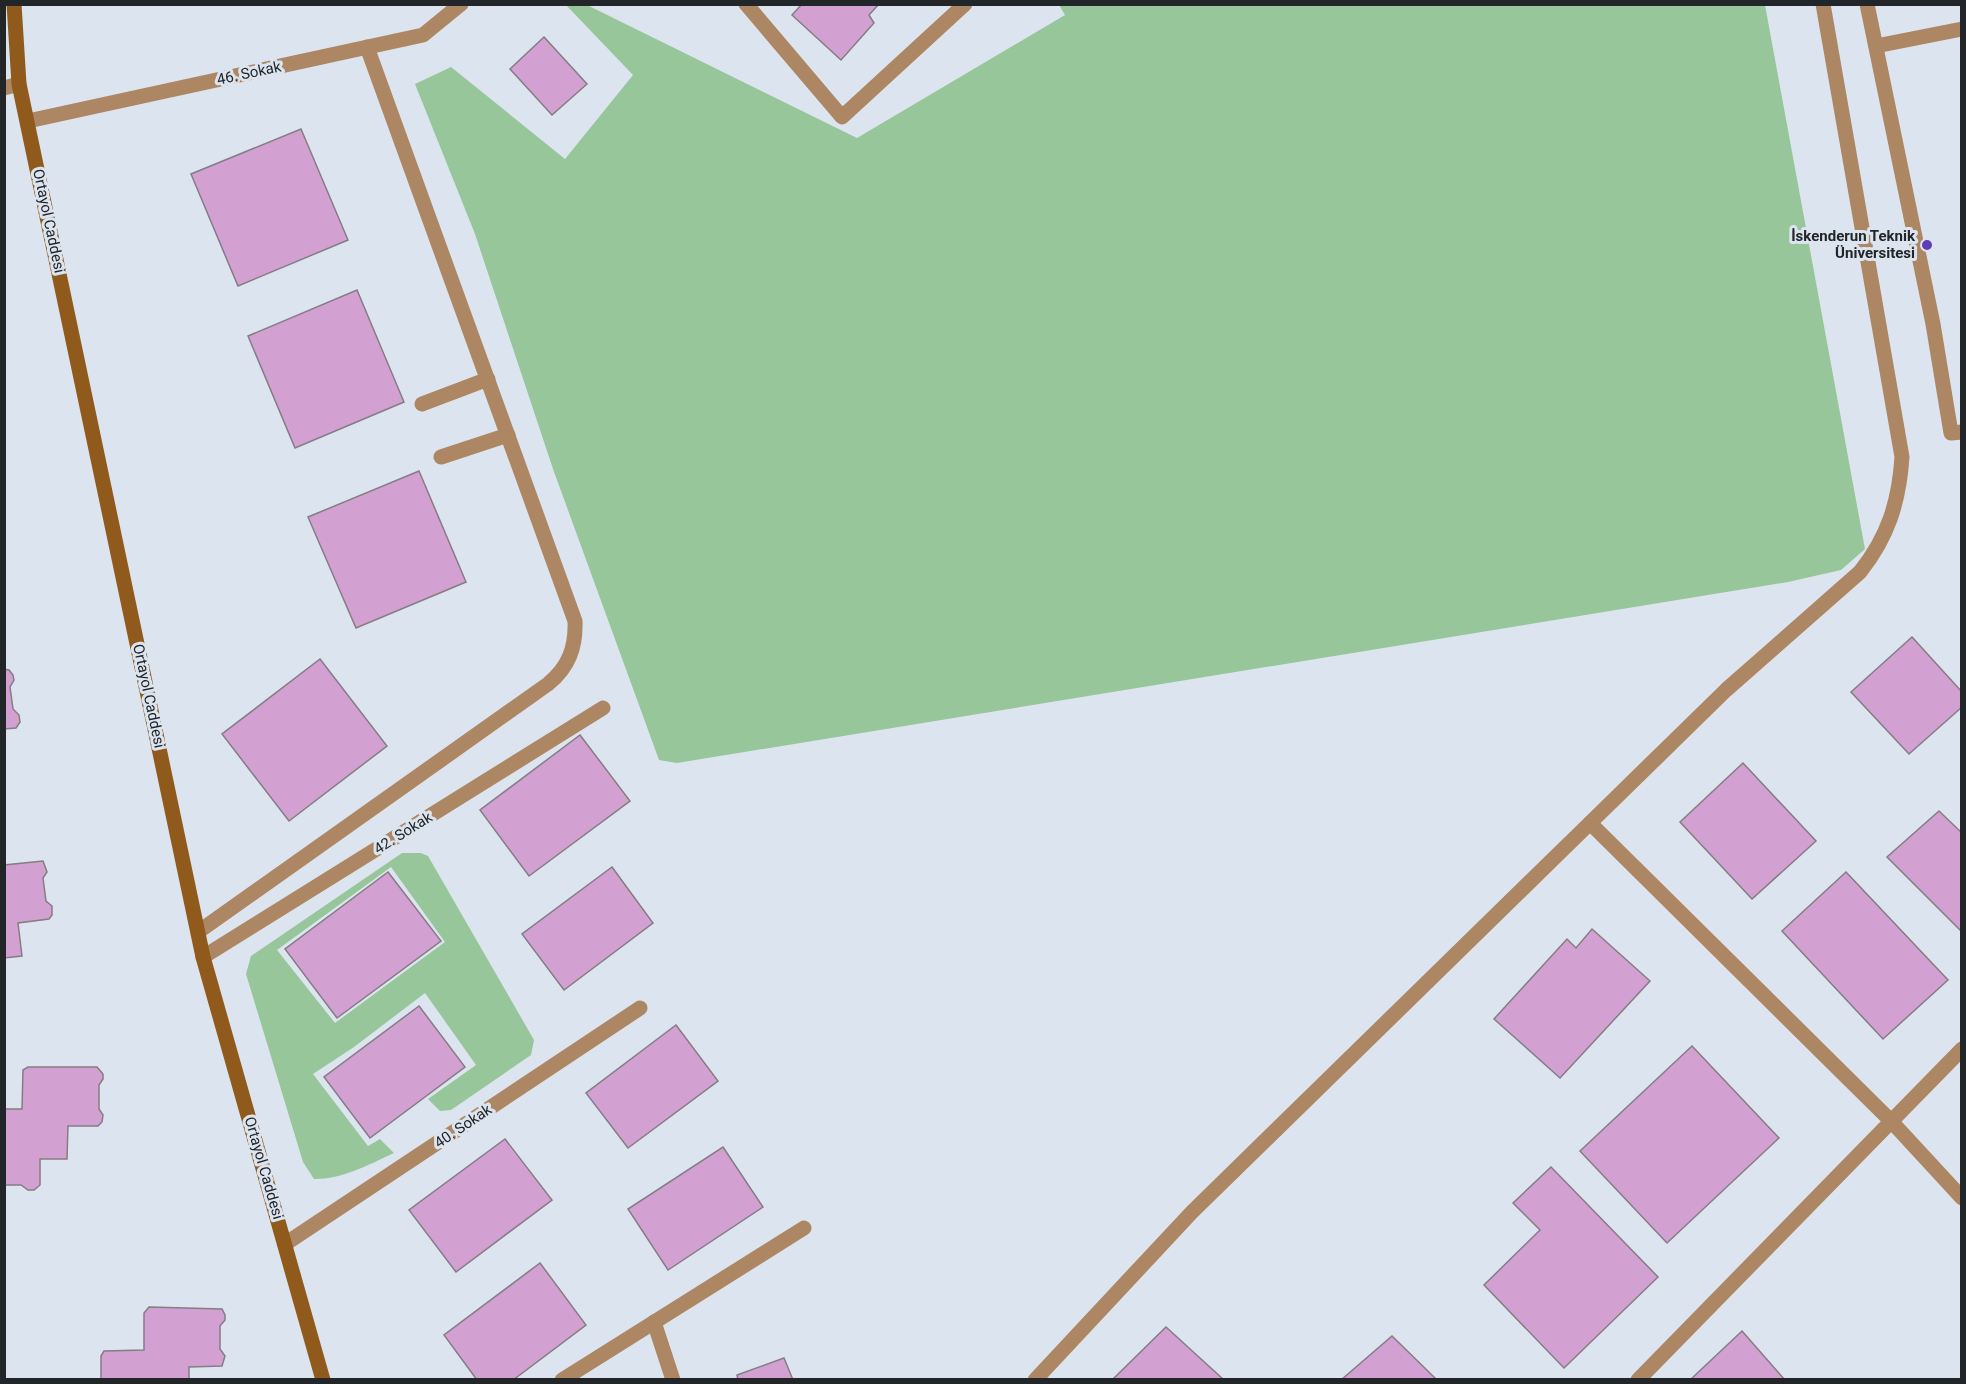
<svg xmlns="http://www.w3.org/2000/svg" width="1966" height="1384" font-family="Roboto,sans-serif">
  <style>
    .green { fill: #97c69a; fill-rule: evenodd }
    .building { fill: #d3a0d2; stroke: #857c84; stroke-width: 1.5 }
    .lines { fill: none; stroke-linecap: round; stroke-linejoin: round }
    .lane { stroke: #ad8764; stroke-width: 15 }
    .street { stroke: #ad8764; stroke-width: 15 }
    .secondary { stroke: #905a1c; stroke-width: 15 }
    .poi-dot { fill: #5f3db5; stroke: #dce5ef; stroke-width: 2 }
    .labels { text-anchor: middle; stroke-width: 6; stroke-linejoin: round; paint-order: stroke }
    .street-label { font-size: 15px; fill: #222629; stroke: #dce5ef }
    .poi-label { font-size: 15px; font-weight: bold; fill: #222629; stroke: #dce5ef; text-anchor: end }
  </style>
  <rect width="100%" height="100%" fill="#dce5ef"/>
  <!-- green -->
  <g class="green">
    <polygon points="566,5 587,5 857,138 1065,15 1059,5 1765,5 1865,549 1841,570 1788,582 677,763 659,760 553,469 475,234 415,84 451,67 565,159 633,75"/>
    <path d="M402,853H421L428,856L534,1040L531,1055L451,1110L440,1111L428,1099L476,1065L425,993L354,1047L313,1074L368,1146L380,1139L394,1153C368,1165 343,1179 314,1179L303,1162L246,974L251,956ZM391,867L445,942L335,1023L277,950Z"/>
  </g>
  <!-- building -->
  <g class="building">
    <polygon points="802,4 879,4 869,15 874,23 841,60 792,15"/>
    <polygon points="544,37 587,84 552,115 510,69"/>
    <polygon points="301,129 348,240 238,286 191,174"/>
    <polygon points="357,290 404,402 295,448 248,336"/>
    <polygon points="419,471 466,582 356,628 308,517"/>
    <polygon points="1912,637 1962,692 1962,707 1909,754 1851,692"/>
    <polygon points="320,659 387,746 289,821 222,734"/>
    <polygon points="4,669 9,670 13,675 14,680 10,687 13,709 19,715 20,722 16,728 4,729"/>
    <polygon points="580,735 630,801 529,876 480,810"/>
    <polygon points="1743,763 1816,841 1752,899 1680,822"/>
    <polygon points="1939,811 1962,833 1962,932 1887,857"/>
    <polygon points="43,861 47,872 43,878 46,901 52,906 52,915 49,919 18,923 22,956 4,958 4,865"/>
    <polygon points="612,867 653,923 564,990 522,934"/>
    <polygon points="388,872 441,941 337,1018 285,949"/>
    <polygon points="1846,872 1948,980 1883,1039 1782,931"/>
    <polygon points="1592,929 1650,981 1560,1078 1494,1019 1567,939 1576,948"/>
    <polygon points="419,1006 465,1067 370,1138 324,1077"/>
    <polygon points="676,1025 718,1081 628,1148 586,1093"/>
    <polygon points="1692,1046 1779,1138 1667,1243 1580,1151"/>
    <polygon points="28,1067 97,1067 103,1074 103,1079 99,1085 99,1109 103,1115 102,1122 98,1126 68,1126 67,1159 40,1159 40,1185 34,1190 28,1190 21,1185 4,1185 4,1109 22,1109 23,1070"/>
    <polygon points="505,1139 552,1200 456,1272 409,1210"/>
    <polygon points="723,1147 763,1207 668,1270 628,1209"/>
    <polygon points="1551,1167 1658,1277 1564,1368 1484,1285 1540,1230 1513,1203"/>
    <polygon points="540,1263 586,1325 513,1380 477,1380 444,1335"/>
    <polygon points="149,1307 222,1309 225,1315 225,1320 220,1326 220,1349 225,1356 222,1366 189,1367 189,1380 101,1380 101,1356 104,1351 144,1350 144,1313"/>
    <polygon points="1166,1327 1224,1380 1112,1380"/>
    <polygon points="1742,1331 1785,1380 1690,1380"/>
    <polygon points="1392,1336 1437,1380 1341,1380"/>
    <polygon points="784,1358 793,1380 738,1380 737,1375"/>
  </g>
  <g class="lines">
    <!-- lane -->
    <g class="lane">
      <polyline points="746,4 842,117 965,4"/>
      <polyline points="1867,4 1933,324 1951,433 1962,432"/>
      <polyline points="1876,46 1962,29"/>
      <polyline points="422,404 488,379"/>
      <polyline points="441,457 508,435"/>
      <path d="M1590,823L1726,690L1860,572C1888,537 1899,502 1902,457L1823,4"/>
      <path d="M198,932L548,684C569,667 576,647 575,621L367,47"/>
      <polyline points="203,957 603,708"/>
      <polyline points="285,1244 640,1008"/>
      <polyline points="562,1380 804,1228"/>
    </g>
    <!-- street -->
    <g class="street">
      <polyline points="4,88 19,84"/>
      <polyline points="28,121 423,35 461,4"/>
      <polyline points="654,1322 673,1380"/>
      <polyline points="1035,1380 1192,1212 1590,823 1891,1121 1962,1198"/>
      <polyline points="1638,1380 1962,1049"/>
    </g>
    <!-- secondary -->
    <polyline class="secondary" points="14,4 19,84 203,957 323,1380"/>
  </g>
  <!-- markers -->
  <circle class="poi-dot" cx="1927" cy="245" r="6"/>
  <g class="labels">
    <!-- street labels -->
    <g class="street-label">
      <text transform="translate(249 73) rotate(-12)" y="5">46. Sokak</text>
      <text transform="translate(49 221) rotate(78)" y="5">Ortayol Caddesi</text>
      <text transform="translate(149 696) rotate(78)" y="5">Ortayol Caddesi</text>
      <text transform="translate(403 833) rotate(-32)" y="5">42. Sokak</text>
      <text transform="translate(463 1126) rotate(-34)" y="5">40. Sokak</text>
      <text transform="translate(264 1168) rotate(74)" y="5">Ortayol Caddesi</text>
    </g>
    <!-- poi labels -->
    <g class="poi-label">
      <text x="1915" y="241">İskenderun Teknik<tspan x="1915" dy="17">Üniversitesi</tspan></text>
    </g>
  </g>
  <!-- border -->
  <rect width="1966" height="1384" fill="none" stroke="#222629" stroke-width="12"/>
</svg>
